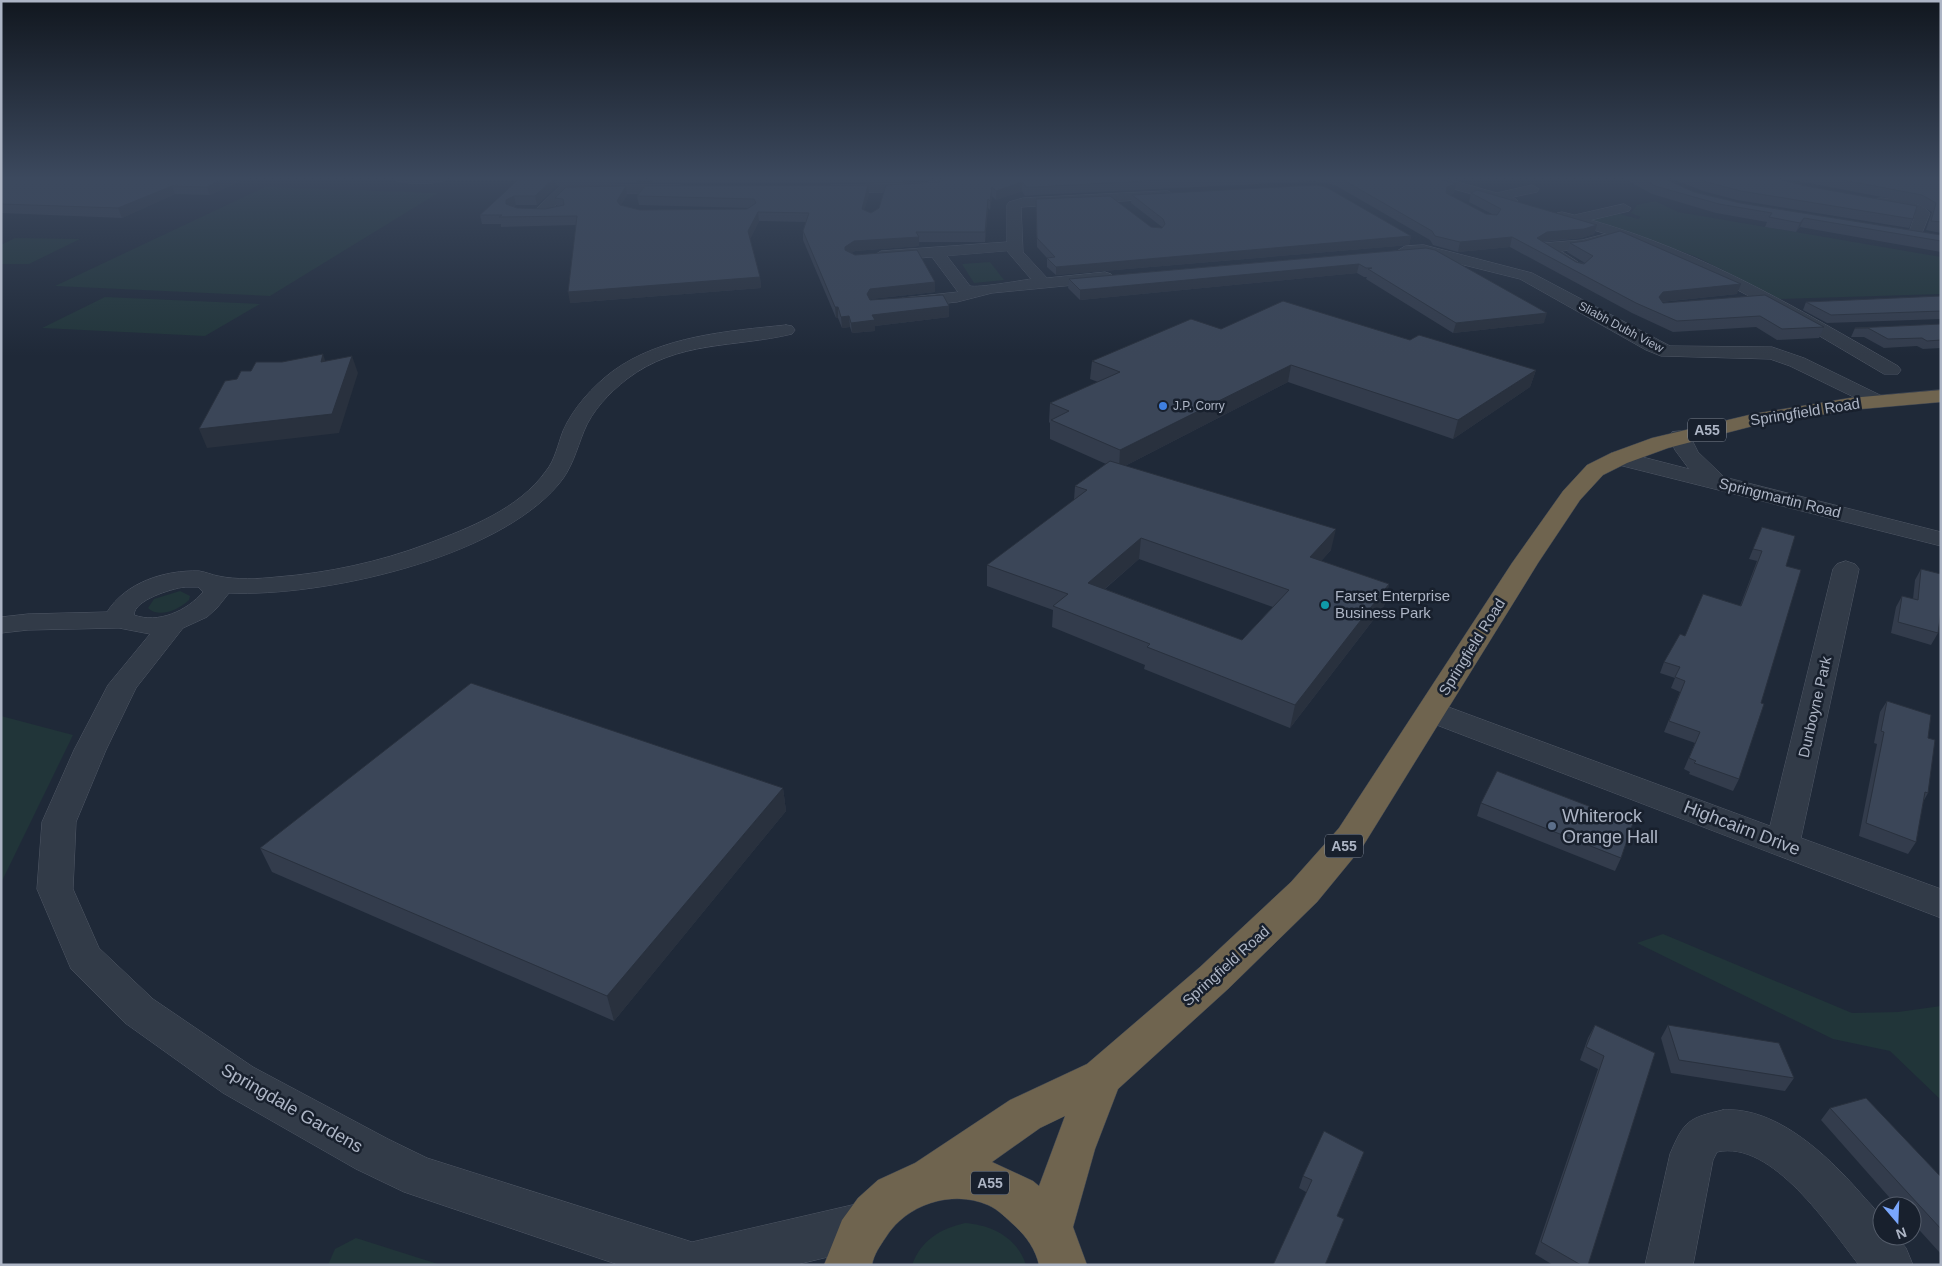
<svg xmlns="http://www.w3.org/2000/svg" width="1942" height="1266" font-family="Helvetica,sans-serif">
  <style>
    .green { fill: #213539 }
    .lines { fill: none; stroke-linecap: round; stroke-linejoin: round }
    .minor-casing { stroke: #505866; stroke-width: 1 }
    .highway-casing { stroke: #3d4553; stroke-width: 1 }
    .minor { fill: #323b48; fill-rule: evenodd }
    .highway { fill: #6f644f; fill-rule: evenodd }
    .wall { fill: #333c4c; fill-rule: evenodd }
    .shaded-wall { fill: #29313e }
    .building { fill: #3b4658; stroke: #29313e; fill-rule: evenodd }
    .shop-dot { fill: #3f7fe0; stroke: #18202d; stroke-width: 2 }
    .culture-dot { fill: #0f9aa8; stroke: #18202d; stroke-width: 2 }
    .service-dot { fill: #5c6f8a; stroke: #18202d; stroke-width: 2 }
    .labels { text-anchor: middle; stroke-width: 5; stroke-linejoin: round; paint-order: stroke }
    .far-street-label { font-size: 12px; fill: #adb5c5; stroke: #18202d }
    .far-poi-label { font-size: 12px; fill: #adb5c5; stroke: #18202d; text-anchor: start }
    .shield { fill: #18202d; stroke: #808897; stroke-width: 1 }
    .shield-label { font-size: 14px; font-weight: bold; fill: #adb5c5 }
    .street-label { font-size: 15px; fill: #adb5c5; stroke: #18202d }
    .poi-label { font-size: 15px; fill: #adb5c5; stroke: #18202d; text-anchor: start }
    .near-poi-label { font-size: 18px; fill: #adb5c5; stroke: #18202d; text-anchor: start }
    .near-street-label { font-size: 18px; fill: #adb5c5; stroke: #18202d }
  </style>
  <rect width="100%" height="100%" fill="#1f2938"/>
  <!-- green -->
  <g class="green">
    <polygon points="265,187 438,193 270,296 55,286"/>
    <polygon points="1655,201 1678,212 1941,257 1941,294 1780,299 1697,257 1623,230 1583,222 1619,214 1638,219 1641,217 1631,213 1637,205"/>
    <polygon points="15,238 80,239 29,264 1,264 1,245"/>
    <polygon points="990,262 1004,280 974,283 962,264"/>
    <polygon points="105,297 260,304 205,336 42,328"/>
    <path d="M180,591L190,596L189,600C180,609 159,619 148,608L154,599Z"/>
    <polygon points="1,716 73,735 1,883"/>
    <polygon points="1663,934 1852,1013 1898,1012 1941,1006 1941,1100 1890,1051 1833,1039 1637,943"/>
    <path d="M965,1223C991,1225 1017,1237 1026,1265H912C921,1240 940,1229 965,1223Z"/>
    <polygon points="356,1238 441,1265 328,1265 335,1249"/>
  </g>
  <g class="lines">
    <!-- minor casing -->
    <g class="minor-casing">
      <g id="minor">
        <path d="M394,179H446C441,185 399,185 394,179Z"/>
        <polygon points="944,179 964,179 963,182 925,191 831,193 824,189 831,185 925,183"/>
        <polygon points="1428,179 1447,179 1497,193 1532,185 1539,189 1537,192 1513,197 1518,201 1511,205 1429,182"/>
        <polygon points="565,185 680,185 687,189 680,193 568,193 547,214 537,214 535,211 537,208 560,186"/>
        <path d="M1168,191L1175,195L1173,198L1021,207L1023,252L1047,278L1105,272L1111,274L1113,277L1105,282L992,293L957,302L908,307L902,306L900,302L902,298L958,292L932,257L881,261L873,256L881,251L1007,242V205L1009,202L1023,198ZM1007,251L1031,279C1018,281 978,288 970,286L947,256Z"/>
        <path d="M1881,198C1896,200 1920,200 1930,213L1920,238H1910L1908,235L1915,215L1907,211L1876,205L1874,202L1876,199Z"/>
        <path d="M1624,204L1631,208L1629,211L1591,220C1703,252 1797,308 1898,366L1901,370L1898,374H1884C1795,322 1709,267 1610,235L1612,238L1610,241L1582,249L1561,251L1578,262L1570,267L1536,248L1544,243L1582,240L1605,234L1610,235L1557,219L1555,216L1557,213L1562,212L1574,215Z"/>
        <polygon points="1424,245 1532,273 1670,346 1772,347 1804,358 1884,397 1887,401 1884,405 1877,407 1870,405 1790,366 1770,359 1661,356 1646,350 1520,279 1424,255 1405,256 1397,251 1405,246"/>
        <path d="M786,325L792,326L795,330L792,334C734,348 678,340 627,379C609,393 592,411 584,431C576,451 572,469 558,485C495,559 322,597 229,593L217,608L207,617L183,628L136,688L106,750L76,822L73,889L99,948L153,999L253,1067L388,1139L427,1158L692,1242L865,1202L881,1209L888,1225L881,1241L865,1248L795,1265H619L404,1192L356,1169L223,1093L125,1023L71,969L37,889L42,822L74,750L108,685L150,634L119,628L28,630L1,633V617L28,614L107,612C126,582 165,570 199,571C206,572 212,575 218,576C236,580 259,579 277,577C328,573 379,562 427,544C469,528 519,509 546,471C555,460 558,444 563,431C573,408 593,386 613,371C661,336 728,331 786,325ZM184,587H198L203,592C187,611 158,624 134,615C134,600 171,589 184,587Z"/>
        <polygon points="1680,431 1688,432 1698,452 1724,477 1941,532 1941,546 1611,463 1608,458 1611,453 1619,451 1689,469 1675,450 1669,437 1672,432"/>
        <polygon points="1846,561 1855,564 1859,569 1801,838 1941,889 1941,918 1421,719 1417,712 1421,705 1432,702 1443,705 1770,826 1833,569 1837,564"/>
        <path d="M1723,1110C1778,1106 1831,1159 1863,1196C1869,1203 1880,1213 1882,1221C1883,1225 1882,1231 1882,1236H1896L1906,1248L1913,1265H1859C1830,1228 1772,1139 1717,1152L1713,1160L1693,1265H1645L1670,1154C1684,1121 1688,1118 1723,1110Z"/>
      </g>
    </g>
    <!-- highway casing -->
    <g class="highway-casing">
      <path id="highway" d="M1941,390V402L1850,410L1753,426L1668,448L1627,463L1603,475L1580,500L1538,563L1363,846L1317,902L1228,989L1118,1089L1095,1149L1073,1227L1087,1265H1039C1036,1250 1026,1236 1015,1226C1006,1218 999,1210 988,1205C951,1189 906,1205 886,1237C880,1246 874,1254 872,1265H824L842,1220L858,1198L878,1180L915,1163L1010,1100L1087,1064L1200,967L1291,882L1339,828L1512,563L1563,491L1587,465L1611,453L1652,438L1753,414L1850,398ZM1065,1116L1039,1186L1033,1181L992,1162L1040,1128Z"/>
    </g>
    <!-- minor -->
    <use href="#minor" class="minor"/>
    <!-- highway -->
    <use href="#highway" class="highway"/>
  </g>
  <!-- wall -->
  <g class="wall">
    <polygon points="1,178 247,178 210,195 175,194 122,218 1,213"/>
    <polygon points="455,178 640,178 636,183 557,186 537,205 516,205 514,206 517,208 545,209 557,206 555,198 627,195 621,205 640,210 747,209 748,208 639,205 637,196 869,194 864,210 871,213 939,182 950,178 1437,178 1456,184 1454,193 1450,195 1486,214 1492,214 1469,202 1471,193 1597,225 1594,234 1581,238 1543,242 1576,262 1585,263 1567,252 1570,243 1737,294 1662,302 1663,303 1765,295 1824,327 1819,338 1777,340 1756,327 1673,332 1632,313 1510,247 1458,252 1433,245 1430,240 1335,185 1315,181 1036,195 1025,196 1022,191 996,200 992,196 990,210 988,208 985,242 919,242 919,246 855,251 851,253 855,255 935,282 935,292 871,299 870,300 949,317 875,326 875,331 852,333 850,327 842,328 838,318 836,318 803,240 803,231 806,222 759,221 750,239 760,277 761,288 570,303 576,225 501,227 501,224 482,224 480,215 518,181 455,181"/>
    <polygon points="652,178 933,178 903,182 653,183"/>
    <polygon points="1623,178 1663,178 1694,192 1740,203 1941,235 1941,252 1800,227 1796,232 1765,227 1767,222 1716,213 1652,194"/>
    <polygon points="1671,178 1774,178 1913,219 1909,228 1737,200 1703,191"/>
    <polygon points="1783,178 1941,178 1941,233 1926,230 1932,212 1918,204"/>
    <polygon points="1132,195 1411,236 1409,245 1056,275 1047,267 1047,258 1037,247 1036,199 1151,227 1162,228 1162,227 1131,203"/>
    <polygon points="1426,248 1544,323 1453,333 1366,279 1367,277 1364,277 1357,273 1080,300 1068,288 1069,279"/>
    <polygon points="1941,296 1941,319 1827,323 1803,310 1806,302"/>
    <polygon points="1941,324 1941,348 1923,349 1917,346 1884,348 1864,337 1851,337 1855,328"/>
    <path d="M1221,329L1410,340L1536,370L1530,387L1453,439L1288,382L1125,466L1331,550L1321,561L1389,584L1384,606L1290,728L1144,669L1145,665L1052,627L1053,610L987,586V565L1074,500L1075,486L1106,464L1050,439V423L1049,422L1050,403L1098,382L1090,379L1092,361ZM1139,559L1273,607L1242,640L1105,589Z"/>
    <polygon points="1762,527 1786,566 1761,703 1739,779 1733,791 1689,774 1690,772 1684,769 1695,743 1664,732 1680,692 1671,688 1675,678 1660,673 1664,662 1685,636 1740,606 1757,561 1749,559"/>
    <polygon points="1921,569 1938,633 1931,645 1891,633 1896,607 1902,596 1913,599 1915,580"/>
    <polygon points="1887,701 1928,738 1928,793 1923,802 1916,842 1908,854 1859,836 1877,744 1874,743 1880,712"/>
    <polygon points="783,788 786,811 614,1021 272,872 260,848"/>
    <polygon points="1481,803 1621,858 1615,871 1477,816"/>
    <polygon points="1595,1025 1655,1053 1588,1265 1553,1265 1535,1254 1598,1069 1580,1060 1588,1038"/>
    <polygon points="1668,1025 1794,1078 1785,1091 1671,1073 1661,1038"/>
    <polygon points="1830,1108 1941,1177 1941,1254 1912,1222 1912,1206 1897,1206 1821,1120"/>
    <polygon points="1359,1165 1337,1216 1344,1219 1339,1232 1306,1192 1299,1188 1303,1176"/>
  </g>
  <!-- shaded-wall -->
  <g class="shaded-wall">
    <polygon points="225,178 247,178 210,195 207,187"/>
    <polygon points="554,178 555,178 557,186 537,205 535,196"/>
    <polygon points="635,178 640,178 636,183"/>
    <polygon points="903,178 933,178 903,182"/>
    <polygon points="1022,182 1022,191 996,200 996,191"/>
    <polygon points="1456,184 1454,193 1445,196 1447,187"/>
    <polygon points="868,185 869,194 862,218 862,209"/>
    <polygon points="172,186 175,194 122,218 118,208"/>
    <polygon points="626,186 627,195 618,210 617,201"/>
    <polygon points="992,187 992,196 990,210 990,201"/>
    <polygon points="514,196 516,205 508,209 506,204 506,200"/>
    <polygon points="988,199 988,208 985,242 985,232"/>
    <polygon points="758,212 759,221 749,241 748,231"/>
    <polygon points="1804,218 1800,227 1796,232 1800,223"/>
    <polygon points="1597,225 1594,234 1581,238 1544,241 1534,247 1537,238 1547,232"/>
    <polygon points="1411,236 1409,245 1056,275 1056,267"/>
    <polygon points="919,237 919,246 855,251 846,256 845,247 854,241"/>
    <polygon points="1512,237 1510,247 1458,252 1460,242"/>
    <polygon points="1359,264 1357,273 1080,300 1080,290"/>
    <polygon points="760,277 761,288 570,303 568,292"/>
    <polygon points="935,282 935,292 871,299 867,304 867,294 870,289"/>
    <polygon points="1741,284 1737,294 1660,302 1659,297 1663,292"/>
    <polygon points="949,306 949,317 875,326 875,331 852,333 851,323 872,315"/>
    <polygon points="835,307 838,307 838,318 836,318"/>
    <polygon points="1547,313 1544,323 1453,333 1456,323"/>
    <polygon points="849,316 850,327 842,328 841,317"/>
    <polygon points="323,354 329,372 321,362"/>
    <polygon points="352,356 358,373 339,433 207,448 199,429"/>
    <polygon points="1291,365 1288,382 1119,469 1120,450"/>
    <polygon points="1536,370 1530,387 1453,439 1458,420"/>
    <polygon points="1336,529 1331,550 1306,578 1310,557"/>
    <polygon points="1141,538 1139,559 1087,604 1088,583"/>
    <polygon points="1389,584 1384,606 1290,728 1295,705"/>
    <polygon points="783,788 786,811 614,1021 607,996"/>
    <polygon points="1364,1152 1359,1165 1332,1228 1337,1216"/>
  </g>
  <!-- building -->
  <g class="building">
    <polygon points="1,178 225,178 207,187 172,186 118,208 1,204"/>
    <polygon points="520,178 554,178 535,196 514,196 506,200 506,204 517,208 545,209 564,205 563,199 555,198 566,187 626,186 617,201 620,205 640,210 747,209 756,203 754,199 637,196 645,186 868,185 862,209 871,213 879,208 886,185 939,182 950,178 1199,178 1036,187 1026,187 1022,182 996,191 992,187 990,201 988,199 985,232 916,232 919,237 854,241 845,247 845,250 855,255 917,250 935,282 870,289 867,294 870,300 943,295 949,306 872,315 875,320 851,323 849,316 841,317 838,307 835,307 803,231 809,213 758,212 748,231 760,277 568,292 577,216 499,217 502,215 480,215"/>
    <polygon points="1340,178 1437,178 1456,184 1447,187 1446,193 1486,214 1497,215 1501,209 1471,193 1477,190 1597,225 1584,229 1547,232 1537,238 1576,262 1584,264 1593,256 1570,243 1585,241 1620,231 1741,284 1663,292 1659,297 1663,303 1765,295 1824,327 1782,329 1760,316 1677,321 1636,303 1512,237 1460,242 1435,236 1432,231"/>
    <polygon points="1642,178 1663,178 1694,192 1740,203 1941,235 1941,241 1804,218 1800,223 1769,217 1772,213 1719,204 1655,186"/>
    <polygon points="1696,178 1774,178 1806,186 1917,206 1913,219 1741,191 1706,182"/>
    <polygon points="1832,178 1941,178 1941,222 1931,221 1936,203 1922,195"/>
    <polygon points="1316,185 1326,187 1411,236 1056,267 1047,258 1055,257 1037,238 1036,199 1110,196 1151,227 1162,228 1165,224 1163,219 1132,195"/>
    <polygon points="1426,248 1435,250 1547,313 1456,323 1368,269 1372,268 1366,268 1359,264 1080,290 1069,279"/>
    <polygon points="1941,296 1941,311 1831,315 1806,302"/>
    <polygon points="1283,301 1410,340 1419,335 1536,370 1458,420 1291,365 1120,450 1051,420 1069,411 1050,403 1120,372 1092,361 1191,319 1221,329"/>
    <polygon points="1941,324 1941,340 1927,341 1922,338 1888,339 1868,328 1855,328"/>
    <polygon points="323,354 321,362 352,356 332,414 199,429 225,381 237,379 241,371 251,371 256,362 282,362"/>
    <path d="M1110,461L1336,529L1310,557L1389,584L1295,705L1147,647L1150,644L1053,606L1068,594L987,565L1087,490L1075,486ZM1141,538L1289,590L1242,640L1088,583Z"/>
    <polygon points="1762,527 1795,536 1786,566 1801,570 1761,703 1764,704 1739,779 1694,763 1696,761 1689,758 1700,732 1669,721 1685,681 1675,677 1680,667 1664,662 1680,634 1685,636 1703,594 1741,606 1762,551 1753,549"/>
    <polygon points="1921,569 1941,574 1941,611 1938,633 1898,622 1902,596 1918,600"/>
    <polygon points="471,683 783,788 607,996 260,848"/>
    <polygon points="1887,701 1931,715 1928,738 1935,740 1928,793 1925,792 1916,842 1866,823 1884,732 1881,731"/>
    <polygon points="1497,771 1633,823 1621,858 1481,803"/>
    <polygon points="1595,1025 1655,1053 1588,1265 1581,1265 1541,1242 1604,1056 1586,1047"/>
    <polygon points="1668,1025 1779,1043 1794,1078 1679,1060"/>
    <polygon points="1866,1098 1941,1177 1941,1229 1830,1108"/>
    <polygon points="1324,1131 1364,1152 1337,1216 1344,1219 1325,1265 1273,1265 1312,1180 1303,1176"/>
  </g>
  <!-- sky -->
  <linearGradient id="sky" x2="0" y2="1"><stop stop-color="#11171f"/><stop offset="0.5" stop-color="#3c495e"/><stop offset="1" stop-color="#3c495e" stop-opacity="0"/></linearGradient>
  <rect width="1942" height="356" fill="url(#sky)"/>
  <!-- markers -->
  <circle class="shop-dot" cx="1163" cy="406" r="5"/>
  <circle class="culture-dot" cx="1325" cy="605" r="5"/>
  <circle class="service-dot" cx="1552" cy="826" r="5"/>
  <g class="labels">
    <!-- far-street labels -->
    <g class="far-street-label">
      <text transform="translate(1621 327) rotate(28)" y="4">Sliabh Dubh View</text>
    </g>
    <!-- far-poi labels -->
    <g class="far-poi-label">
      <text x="1173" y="410">J.P. Corry</text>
    </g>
    <!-- shield labels -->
    <g class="shield">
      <rect x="1688" y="418.5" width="38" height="23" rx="4"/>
      <rect x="1325" y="834.5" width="38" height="23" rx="4"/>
      <rect x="971" y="1171.5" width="38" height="23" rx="4"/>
    </g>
    <g class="shield-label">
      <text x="1707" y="435">A55</text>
      <text x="1344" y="851">A55</text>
      <text x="990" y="1188">A55</text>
    </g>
    <!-- street labels -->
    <g class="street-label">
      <text transform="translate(1805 412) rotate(-9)" y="5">Springfield Road</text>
      <text transform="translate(1780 498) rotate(14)" y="5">Springmartin Road</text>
      <text transform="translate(1472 647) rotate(-58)" y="5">Springfield Road</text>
      <text transform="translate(1815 707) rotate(-77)" y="5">Dunboyne Park</text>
      <text transform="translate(1226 966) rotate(-42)" y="5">Springfield Road</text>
    </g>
    <!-- poi labels -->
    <g class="poi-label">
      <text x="1335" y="601">Farset Enterprise<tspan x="1335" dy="17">Business Park</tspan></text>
    </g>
    <!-- near-poi labels -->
    <g class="near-poi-label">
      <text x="1562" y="822">Whiterock<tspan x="1562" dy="21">Orange Hall</tspan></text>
    </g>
    <!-- near-street labels -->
    <g class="near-street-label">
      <text transform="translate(1742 828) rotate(21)" y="6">Highcairn Drive</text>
      <text transform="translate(292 1108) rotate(30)" y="6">Springdale Gardens</text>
    </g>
  </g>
  <!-- border -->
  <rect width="1942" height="1266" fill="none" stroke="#adb5c5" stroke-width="5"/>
  <!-- north arrow -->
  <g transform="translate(1897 1221) rotate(161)"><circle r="24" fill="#18202d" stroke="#545c6a"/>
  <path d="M0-4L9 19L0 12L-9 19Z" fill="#7aa7fd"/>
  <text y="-8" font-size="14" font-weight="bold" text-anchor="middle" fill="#adb5c5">N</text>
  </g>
</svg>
